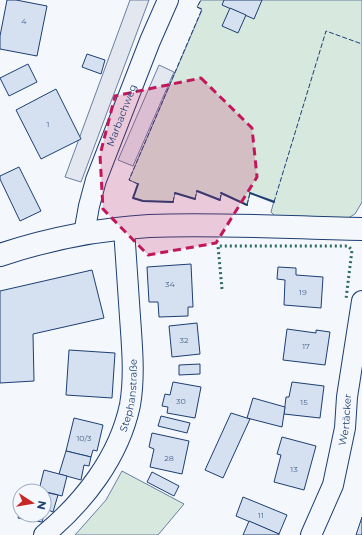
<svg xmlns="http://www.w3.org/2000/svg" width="362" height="535" font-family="Montserrat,sans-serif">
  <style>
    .green { fill: #d7e8df; stroke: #687fa3 }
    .parking { fill: #e3e8f0; stroke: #687fa3 }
    .building { fill: #d5e0f0; stroke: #1d3f73 }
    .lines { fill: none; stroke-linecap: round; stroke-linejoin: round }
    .minor-casing { stroke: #1d3f73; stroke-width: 22 }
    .tertiary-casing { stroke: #1d3f73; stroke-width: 24 }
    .minor { stroke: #f4f7fb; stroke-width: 20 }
    .tertiary { stroke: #f4f7fb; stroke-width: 22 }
    .hedge { stroke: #2c6c60; stroke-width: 3; stroke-dasharray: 2 3; stroke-linecap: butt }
    .fence { stroke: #1d3f73; stroke-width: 1; stroke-dasharray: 5 2; stroke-linecap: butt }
    .wall { stroke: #1d3f73; stroke-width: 2 }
    .marked { fill: #c2185b; fill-opacity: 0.2; stroke: #c2185b; stroke-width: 3; stroke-dasharray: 8 5; stroke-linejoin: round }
    .labels { text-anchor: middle; stroke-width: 3; stroke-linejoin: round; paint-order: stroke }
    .number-label { font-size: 8px; fill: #4b6792 }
    .street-label { font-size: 10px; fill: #1d3f73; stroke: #f4f7fb }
  </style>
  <rect width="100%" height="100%" fill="#f4f7fb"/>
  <!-- green -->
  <g class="green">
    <polygon points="201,0 362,0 362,202 355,214 348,218 275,216 271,212 274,201 250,193 247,205 222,193 220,200 197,191 195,199 175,193 173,202 143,201 133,198 138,184 129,180 202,10 197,7"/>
    <polygon points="122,471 184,504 158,535 75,535 106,500"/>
  </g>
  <!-- parking -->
  <g class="parking">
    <polygon points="130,0 149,0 81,182 65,177"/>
    <polygon points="159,65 174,72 133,166 118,160"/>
  </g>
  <!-- building -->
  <g class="building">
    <polygon points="7,0 16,0 47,6 37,56 0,49 0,36"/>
    <polygon points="224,0 262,0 254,19 222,5"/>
    <polygon points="230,8 246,15 238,33 222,26"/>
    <polygon points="87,54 105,60 101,74 82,67"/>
    <polygon points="28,64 37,82 9,96 0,78"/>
    <polygon points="56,89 81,139 41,159 16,110"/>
    <polygon points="19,167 41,211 20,221 0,179 0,176"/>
    <polygon points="191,264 193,307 188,307 188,316 159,317 158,302 149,302 147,267"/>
    <polygon points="278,267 296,268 296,275 323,277 321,308 284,305 285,280 277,279"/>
    <polygon points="92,270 104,318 33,334 34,381 0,383 0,291"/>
    <polygon points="197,323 200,354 172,357 169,326"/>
    <polygon points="287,329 316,333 316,330 330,332 325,365 283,360"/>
    <polygon points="69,350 115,353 112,398 66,395"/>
    <polygon points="200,364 200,374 179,375 179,365"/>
    <polygon points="173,382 201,387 195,418 167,413 168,407 162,406 165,394 170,395"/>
    <polygon points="292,382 324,386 320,418 284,414 286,397 289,397"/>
    <polygon points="253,398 285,407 282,427 247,418"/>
    <polygon points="231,413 250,419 223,478 205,470"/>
    <polygon points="161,416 190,423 187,433 158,426"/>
    <polygon points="74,418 103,425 97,451 93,450 91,457 66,451"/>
    <polygon points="152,433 189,441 182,474 150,467 154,449 149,447"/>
    <polygon points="282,437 316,446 304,490 274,482 281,455 277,454"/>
    <polygon points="66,451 91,457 89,466 84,465 81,480 59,474"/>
    <polygon points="44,470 67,476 62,496 39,490"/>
    <polygon points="152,472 179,486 174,496 147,482"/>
    <polygon points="26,487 39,490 42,491 25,491"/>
    <polygon points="44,492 58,495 53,512 46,509 42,522 18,518 20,510 20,515 44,515"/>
    <polygon points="243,497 287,515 279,534 236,516"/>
    <polygon points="362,517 362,535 356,535"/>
    <polygon points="249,521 279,534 279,535 243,535"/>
  </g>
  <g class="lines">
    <!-- minor casing -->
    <g class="minor-casing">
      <g id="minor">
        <path id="s1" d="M84,234L89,206L96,180L150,41L168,0"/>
        <path id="s2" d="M44,535C84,502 119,457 130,405C135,376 132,346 130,317C128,288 126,258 124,229"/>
        <path id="s3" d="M311,535L333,485L345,428L347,397L362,301"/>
      </g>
    </g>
    <!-- tertiary casing -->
    <g class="tertiary-casing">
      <path id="tertiary" d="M0,255C48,239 99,229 149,226C220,223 291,228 362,229"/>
    </g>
    <!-- minor -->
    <use href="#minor" class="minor"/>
    <!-- tertiary -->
    <use href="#tertiary" class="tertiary"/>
    <!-- hedge -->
    <polyline class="hedge" points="222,289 218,246 348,246 352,250 346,299"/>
    <!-- fence -->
    <g class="fence">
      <polyline points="138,184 129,180 202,9 197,7 201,0"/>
      <polyline points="195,199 197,191"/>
      <polyline points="220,200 221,193"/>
      <polyline points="173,202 175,193"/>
      <polyline points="274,202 326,31 362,44"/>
      <polyline points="247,205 250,193"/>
    </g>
    <!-- wall -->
    <g class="wall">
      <polyline points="138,184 133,198 143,201 173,202"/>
      <polyline points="197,191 220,200"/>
      <polyline points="175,193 195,199"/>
      <polyline points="221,193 247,205"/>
      <polyline points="250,193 274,202"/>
    </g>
  </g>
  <!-- marked area -->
  <path class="marked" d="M201,78L252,128L257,177L216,243L148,255L103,209L100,155L115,96Z"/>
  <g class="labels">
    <!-- number labels -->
    <g class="number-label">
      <text x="24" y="24">4</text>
      <text x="48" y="127">1</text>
      <text x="170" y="287">34</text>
      <text x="303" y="295">19</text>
      <text x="184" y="343">32</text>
      <text x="306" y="349">17</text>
      <text x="181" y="404">30</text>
      <text x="304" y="405">15</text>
      <text x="84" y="441">10/3</text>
      <text x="169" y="461">28</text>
      <text x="294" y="472">13</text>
      <text x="261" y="518">11</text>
    </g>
    <!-- street labels -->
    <g class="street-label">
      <text dy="4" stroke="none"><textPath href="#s1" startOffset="125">Marbachweg</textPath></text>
      <text dy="4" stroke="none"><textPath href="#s2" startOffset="168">Stephanstraße</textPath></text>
      <text dy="4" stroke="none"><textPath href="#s3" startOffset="121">Wertäcker</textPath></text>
    </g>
  </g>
  <!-- north arrow -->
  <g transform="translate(32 503) rotate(102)"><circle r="19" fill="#f4f7fb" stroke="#9eadc5"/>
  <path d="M0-3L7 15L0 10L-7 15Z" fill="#c62828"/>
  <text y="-6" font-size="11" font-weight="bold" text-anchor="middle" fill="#1d3f73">N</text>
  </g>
</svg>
